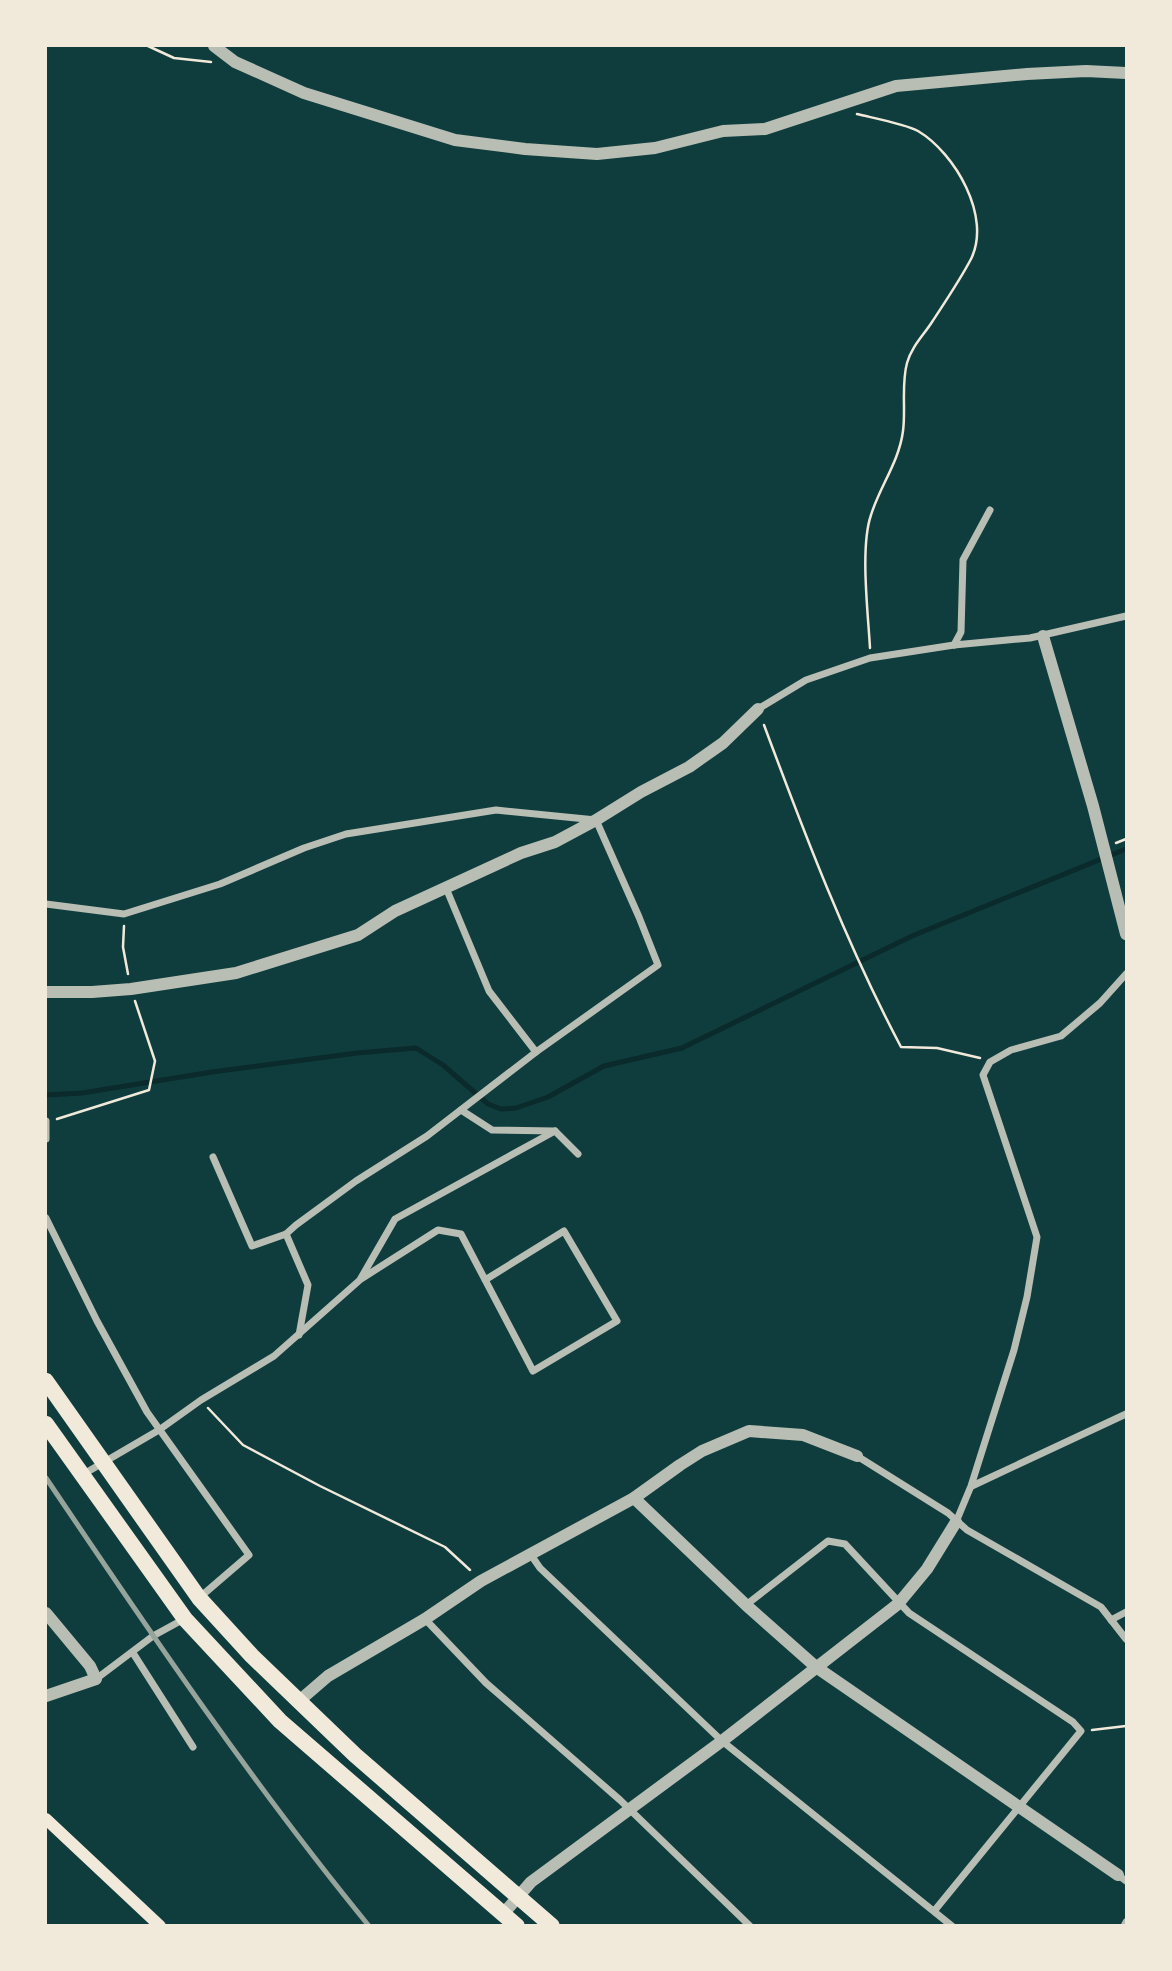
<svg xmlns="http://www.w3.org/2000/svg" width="1172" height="1971" font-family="Barlow,sans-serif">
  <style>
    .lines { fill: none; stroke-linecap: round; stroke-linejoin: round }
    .stream { stroke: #0a2a2b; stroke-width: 5 }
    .path { stroke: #f1e9da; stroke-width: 2.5 }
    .minor { stroke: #b8beb3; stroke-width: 7 }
    .tertiary { stroke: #b8beb3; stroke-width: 12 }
    .secondary { stroke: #f1e9da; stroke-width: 12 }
    .trunk { stroke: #f1e9da; stroke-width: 16 }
    .rail { stroke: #97a49c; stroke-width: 5 }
  </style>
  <rect width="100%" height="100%" fill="#0f3d3e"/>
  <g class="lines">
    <!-- stream -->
    <polyline class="stream" points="46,1095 82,1093 212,1072 357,1053 416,1048 443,1065 488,1104 501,1109 516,1108 548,1097 604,1066 682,1048 912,936 1126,849"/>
    <!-- path -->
    <g class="path">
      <polyline points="148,46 174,58 211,62"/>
      <path d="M857,114C873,118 905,124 918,131C955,153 992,217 971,259C960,280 945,302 932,322C923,336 912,346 907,363C901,385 906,409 903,431C899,462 880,486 871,515C860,547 868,612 870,648"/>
      <path d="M764,725C805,835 846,943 901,1047L937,1048L980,1058"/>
      <polyline points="1116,843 1126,839"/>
      <polyline points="124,926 123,947 128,974"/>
      <polyline points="57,1119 149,1090 155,1061 135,1001"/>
      <polyline points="208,1408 243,1445 320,1486 445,1547 470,1570"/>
      <polyline points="1092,1730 1126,1726"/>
    </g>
    <!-- minor -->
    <g class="minor">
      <polyline points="954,645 961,632 963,560 990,510"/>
      <polyline points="758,709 806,680 870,658 954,645 1030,638 1126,616"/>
      <polyline points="446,888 489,991 536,1052"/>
      <polyline points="46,904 124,914 220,884 304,848 346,834 496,810 596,820 639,917 658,965 536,1052 427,1136 356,1181 296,1225 286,1234 308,1285 299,1335"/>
      <polyline points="461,1110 492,1130 555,1131 578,1154"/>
      <polyline points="46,1121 46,1139"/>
      <polyline points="213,1157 252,1246 286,1234"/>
      <polyline points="46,1218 97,1321 147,1412 249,1555 199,1598"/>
      <polyline points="361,1278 395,1219 555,1131"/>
      <polyline points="857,1456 948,1513 967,1530 1101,1607 1126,1639"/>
      <polyline points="82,1475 159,1430 201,1400 274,1356 361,1279 438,1230 461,1234 533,1371 617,1321 564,1231 485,1280"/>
      <polyline points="972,1486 1126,1414"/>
      <polyline points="956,1522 971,1486 1014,1350 1027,1297 1037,1237 983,1075 990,1062 1011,1050 1061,1036 1100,1003 1126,974"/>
      <polyline points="531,1555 540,1568 722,1741 952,1926"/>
      <polyline points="746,1605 828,1541 845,1544 909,1613 1073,1722 1081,1731 935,1910"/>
      <polyline points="425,1619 486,1683 620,1800 750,1926"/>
      <polyline points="1111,1620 1126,1612"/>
      <polyline points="133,1653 193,1747"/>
      <polyline points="96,1679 153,1636 184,1619"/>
      <polyline points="1118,1875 1126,1881"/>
      <polyline points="1124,1926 1126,1922"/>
    </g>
    <!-- tertiary -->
    <g class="tertiary">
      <polyline points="214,46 235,62 304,93 455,140 525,149 597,154 655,148 723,131 765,129 896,86 1027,74 1086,71 1126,73"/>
      <polyline points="1043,636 1093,806 1126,934"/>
      <polyline points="46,992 92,992 131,989 236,973 358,935 395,911 521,853 555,842 596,820 641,792 689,767 723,743 758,709"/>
      <polyline points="634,1498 746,1605 816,1667 1118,1875"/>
      <polyline points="46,1613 90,1666 96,1679 46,1696"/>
      <polyline points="299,1701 328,1676 425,1619 481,1581 634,1498 680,1465 702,1451 749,1431 803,1435 857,1456"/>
      <polyline points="503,1914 531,1882 722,1741 898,1604 927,1569 956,1522"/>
    </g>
    <!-- secondary -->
    <polyline class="secondary" points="46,1819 160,1926"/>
    <!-- trunk -->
    <g class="trunk">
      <polyline points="46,1381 199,1598 252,1656 355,1755 552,1926"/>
      <polyline points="46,1424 185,1619 280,1721 517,1926"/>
    </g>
    <!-- rail -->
    <path class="rail" d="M46,1478C149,1631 252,1783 369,1926"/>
  </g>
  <!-- border -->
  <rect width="1172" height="1971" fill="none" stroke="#f1e9da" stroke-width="94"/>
</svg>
